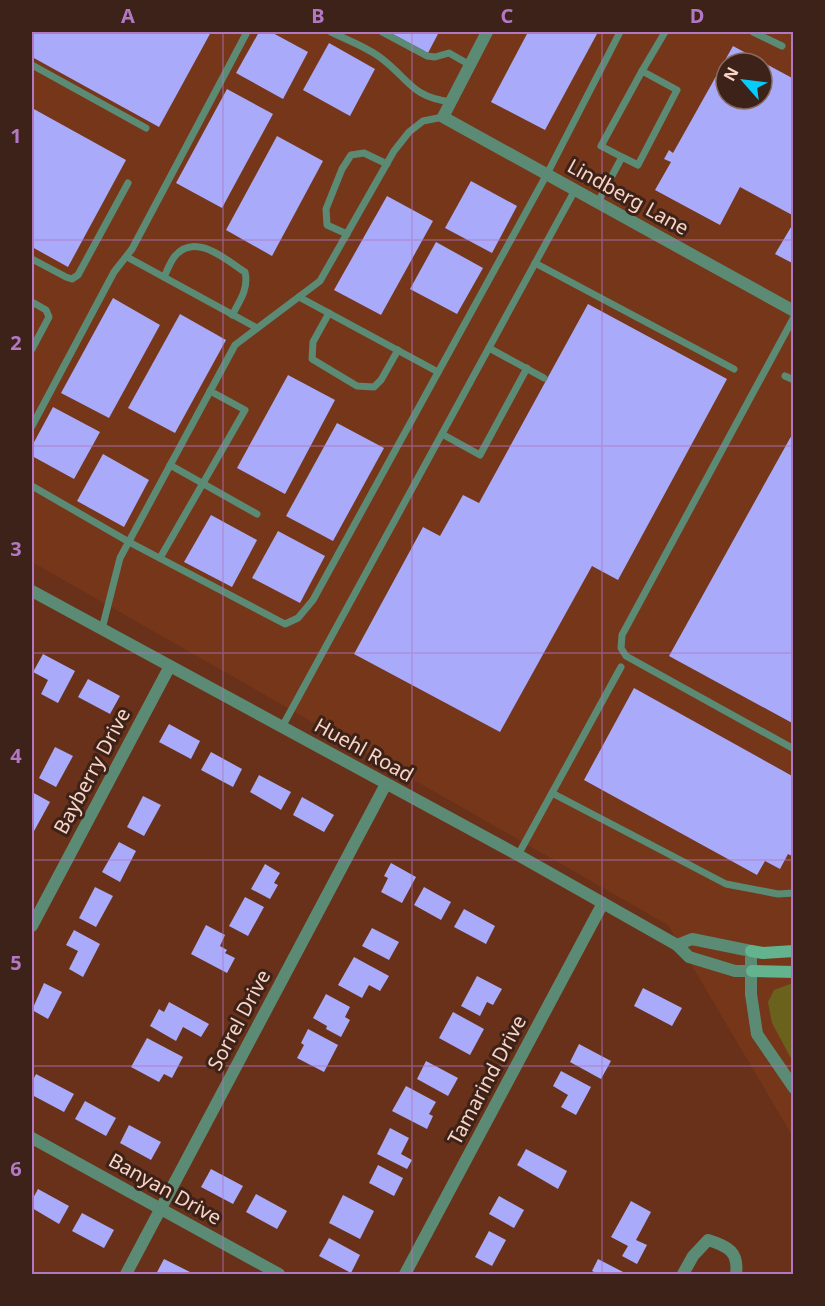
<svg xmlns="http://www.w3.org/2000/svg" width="825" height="1306" font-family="'Noto Sans',sans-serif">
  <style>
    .built { fill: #76361a; fill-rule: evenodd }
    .green { fill: #6a621c }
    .building { fill: #a9aafa; fill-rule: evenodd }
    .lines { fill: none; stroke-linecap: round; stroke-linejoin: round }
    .lane { stroke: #5b8b74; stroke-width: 7 }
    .street { stroke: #5b8b74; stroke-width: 12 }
    .secondary { stroke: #63b38e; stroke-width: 12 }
    .grid { fill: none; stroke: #b378c3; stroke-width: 1.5; stroke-opacity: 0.55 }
    .labels { text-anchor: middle; stroke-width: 6; stroke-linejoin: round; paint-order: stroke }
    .street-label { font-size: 20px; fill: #f8d5c7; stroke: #3c2218 }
    .neatline { fill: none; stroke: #b378c3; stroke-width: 2 }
    .grid-label { font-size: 20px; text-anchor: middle; font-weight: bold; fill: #b378c3 }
  </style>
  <rect width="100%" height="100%" fill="#693119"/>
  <!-- built -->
  <path class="built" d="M32,32H793V1137L668,925L32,562ZM726,63H762V99H726Z"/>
  <!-- green -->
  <polygon class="green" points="793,983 794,983 793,1062 772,1023 768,1002 774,990"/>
  <!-- building -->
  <g class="building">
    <polygon points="32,32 211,32 159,127 32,57"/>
    <polygon points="259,32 271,32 308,52 283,99 236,73"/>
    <polygon points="389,32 439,32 428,53"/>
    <polygon points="528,32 598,32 545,130 491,102"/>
    <polygon points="329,43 375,69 350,116 303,90"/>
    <path d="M733,46L794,79V216L740,187L720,225L655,190L671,162L664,159L669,150L673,153ZM726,63H762V99H726Z"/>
    <polygon points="227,89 273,114 222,208 176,183"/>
    <polygon points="32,108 126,160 68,267 32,247"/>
    <polygon points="277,136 323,161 272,256 226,230"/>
    <polygon points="471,181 517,206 492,253 445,228"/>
    <polygon points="387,196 433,221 381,315 334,290"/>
    <polygon points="794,222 794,264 775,254"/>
    <polygon points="436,242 483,268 457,314 410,289"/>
    <polygon points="113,298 160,325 109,418 61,393"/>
    <polygon points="588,304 727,379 618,580 592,566 500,732 354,654 423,527 440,536 463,495 479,503"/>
    <polygon points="180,314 226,340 175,433 128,408"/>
    <polygon points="288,375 335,400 285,494 237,468"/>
    <polygon points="53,407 100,432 74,479 32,456 32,446"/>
    <polygon points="337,423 384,448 333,541 286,516"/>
    <polygon points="794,431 794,724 669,656"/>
    <polygon points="103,454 149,480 124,527 77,501"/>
    <polygon points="211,515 257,540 232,587 184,562"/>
    <polygon points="278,531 325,556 300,603 252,578"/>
    <polygon points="43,654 75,671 58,703 41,694 48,680 33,672"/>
    <polygon points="88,679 120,696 110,714 78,697"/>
    <polygon points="634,688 794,777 794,857 788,854 780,869 765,861 757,875 584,780"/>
    <polygon points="169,724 200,741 191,759 159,742"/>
    <polygon points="55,747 73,756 56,787 39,778"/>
    <polygon points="211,752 242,769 233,787 201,770"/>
    <polygon points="259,775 291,792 281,810 250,792"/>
    <polygon points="32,792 50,802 33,833 32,832"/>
    <polygon points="143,796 161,805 144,836 127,827"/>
    <polygon points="302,797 334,815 324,832 293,815"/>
    <polygon points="119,842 136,851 120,882 102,872"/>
    <polygon points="391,863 416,877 402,903 381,892 388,878 384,876"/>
    <polygon points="265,864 280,873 274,883 278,885 270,899 251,889"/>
    <polygon points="95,887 113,896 96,927 79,918"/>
    <polygon points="424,887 451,902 441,920 414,905"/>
    <polygon points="245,897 264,907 248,936 229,926"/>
    <polygon points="464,909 495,926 486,944 454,927"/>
    <polygon points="206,925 225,935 220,946 227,950 225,953 235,958 227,973 191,954"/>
    <polygon points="372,928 399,942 389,960 362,946"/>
    <polygon points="74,930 100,944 83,977 69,969 78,951 66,945"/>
    <polygon points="354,957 389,976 380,991 369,985 362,998 338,985"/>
    <polygon points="477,976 502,989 493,1005 487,1002 480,1016 461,1006"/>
    <polygon points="44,983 62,992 48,1019 32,1010"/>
    <polygon points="643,988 682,1008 672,1026 634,1006"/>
    <polygon points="326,994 350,1007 345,1017 350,1020 341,1037 326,1029 327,1026 313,1018"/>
    <polygon points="169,1002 209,1024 201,1037 183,1027 176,1041 150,1026 159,1009 164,1012"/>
    <polygon points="453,1012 484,1029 470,1055 439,1038"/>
    <polygon points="308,1029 338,1045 324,1072 297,1058 304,1045 301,1043"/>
    <polygon points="147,1038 183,1057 172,1078 164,1074 159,1082 131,1067"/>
    <polygon points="579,1044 611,1061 601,1079 570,1062"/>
    <polygon points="426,1061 458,1078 448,1096 417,1079"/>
    <polygon points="561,1071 591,1087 576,1115 561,1107 568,1095 553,1086"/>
    <polygon points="36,1074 74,1094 64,1112 32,1095 32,1082"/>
    <polygon points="406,1086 436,1102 429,1114 433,1116 427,1129 392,1111"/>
    <polygon points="85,1101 116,1118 106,1136 75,1119"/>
    <polygon points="129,1125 161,1142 151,1160 120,1143"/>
    <polygon points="390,1128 409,1138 401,1154 412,1160 407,1169 377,1154"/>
    <polygon points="526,1149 567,1171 558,1189 517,1165"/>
    <polygon points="378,1165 403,1178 394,1196 369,1183"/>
    <polygon points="211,1169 243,1186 233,1204 201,1187"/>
    <polygon points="38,1189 69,1206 59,1224 32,1208 32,1200"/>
    <polygon points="256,1194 287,1211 277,1229 246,1212"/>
    <polygon points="343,1195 374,1211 360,1239 329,1223"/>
    <polygon points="499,1196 524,1210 514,1228 489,1214"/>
    <polygon points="631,1201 651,1212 636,1240 647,1245 637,1264 622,1256 628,1246 611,1237"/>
    <polygon points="82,1213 114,1230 104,1248 72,1231"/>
    <polygon points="489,1231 506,1240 492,1266 475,1257"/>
    <polygon points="329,1238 360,1255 351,1273 319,1256"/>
    <polygon points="164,1259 194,1274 156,1274"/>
    <polygon points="598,1259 627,1274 598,1274 592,1271"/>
  </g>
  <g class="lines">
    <!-- lane -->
    <g class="lane">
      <path d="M331,32C347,40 367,47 381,58C410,80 411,97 451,102"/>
      <polyline points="382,32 427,56 435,57 449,53 470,65"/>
      <polyline points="753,32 782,46"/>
      <polyline points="32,65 146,128"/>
      <polyline points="642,71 665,32"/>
      <polyline points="598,202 622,157 601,146 642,71 677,90 638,165 622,157"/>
      <polyline points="347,234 327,225 326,209 342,169 351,155 364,153 387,164"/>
      <polyline points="127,257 257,328"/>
      <polyline points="32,259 66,277 72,279 78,275 128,183"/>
      <polyline points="535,263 734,369"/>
      <path d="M164,277C167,271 170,262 175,256C195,232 225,259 245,272C249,288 240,301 232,315"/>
      <polyline points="299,297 438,372"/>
      <polyline points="32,302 46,310 49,317 32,349"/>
      <polyline points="329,313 313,342 312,359 357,386 374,387 381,380 398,350"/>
      <polyline points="794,317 622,635 621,648 626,656 794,749"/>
      <polyline points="489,348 544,378"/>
      <polyline points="785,376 794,380"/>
      <polyline points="32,426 114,272 132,249 247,32"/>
      <polyline points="442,434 480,455 527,368"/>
      <polyline points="170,465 257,514"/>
      <polyline points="32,486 129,542 285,624 298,618 313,600 547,174 620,32"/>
      <polyline points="160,558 245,410 210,391"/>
      <polyline points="102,629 120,558 235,345 320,281 394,151 409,132 423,121 443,117"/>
      <polyline points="282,727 575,190"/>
      <polyline points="552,793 726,884 778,894 794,893"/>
      <polyline points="518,855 621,667"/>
    </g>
    <!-- street -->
    <g class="street">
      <polyline points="487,32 443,117 794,311"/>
      <polyline points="32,591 518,855 677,945"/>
      <polyline points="32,926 170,666"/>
      <polyline points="752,971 735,971 689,957 677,945 692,939 751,951 751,994 757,1034 794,1088"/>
      <polyline points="32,1138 279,1274"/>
      <polyline points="126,1274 386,784"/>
      <polyline points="405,1274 603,903"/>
      <path d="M683,1274L693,1256L708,1240C728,1246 739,1252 736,1274"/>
    </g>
    <!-- secondary -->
    <g class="secondary">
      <polyline points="751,951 763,953 794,951"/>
      <polyline points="752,971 794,972"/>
    </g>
  </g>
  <!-- grid -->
  <path class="grid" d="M223,32V1274M412,32V1274M602,32V1274M32,240H794M32,446H794M32,653H794M32,860H794M32,1066H794"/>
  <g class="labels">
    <!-- street labels -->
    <g class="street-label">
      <text transform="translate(628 197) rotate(29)" y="7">Lindberg Lane</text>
      <text transform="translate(364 750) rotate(29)" y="7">Huehl Road</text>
      <text transform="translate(92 771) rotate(-62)" y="7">Bayberry Drive</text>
      <text transform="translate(239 1020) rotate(-62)" y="7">Sorrel Drive</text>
      <text transform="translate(487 1080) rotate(-62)" y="7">Tamarind Drive</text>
      <text transform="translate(165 1189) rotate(29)" y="7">Banyan Drive</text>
    </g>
  </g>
  <!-- border -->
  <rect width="825" height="1306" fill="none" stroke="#3c2218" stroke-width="66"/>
  <!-- north arrow -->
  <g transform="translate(744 81) rotate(298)"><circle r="28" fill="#3c2218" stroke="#876a5e" stroke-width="1.5"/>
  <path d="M0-4.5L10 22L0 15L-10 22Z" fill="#07cbf9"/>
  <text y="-9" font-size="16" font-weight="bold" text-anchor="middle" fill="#f8d5c7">N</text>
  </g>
  <rect x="33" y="33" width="759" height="1240" class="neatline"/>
  <g class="grid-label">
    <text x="128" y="23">A</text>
    <text x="318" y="23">B</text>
    <text x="507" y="23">C</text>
    <text x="697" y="23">D</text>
    <text x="16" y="143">1</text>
    <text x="16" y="350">2</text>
    <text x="16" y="556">3</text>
    <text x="16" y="763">4</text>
    <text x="16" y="970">5</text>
    <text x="16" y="1176">6</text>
  </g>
</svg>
